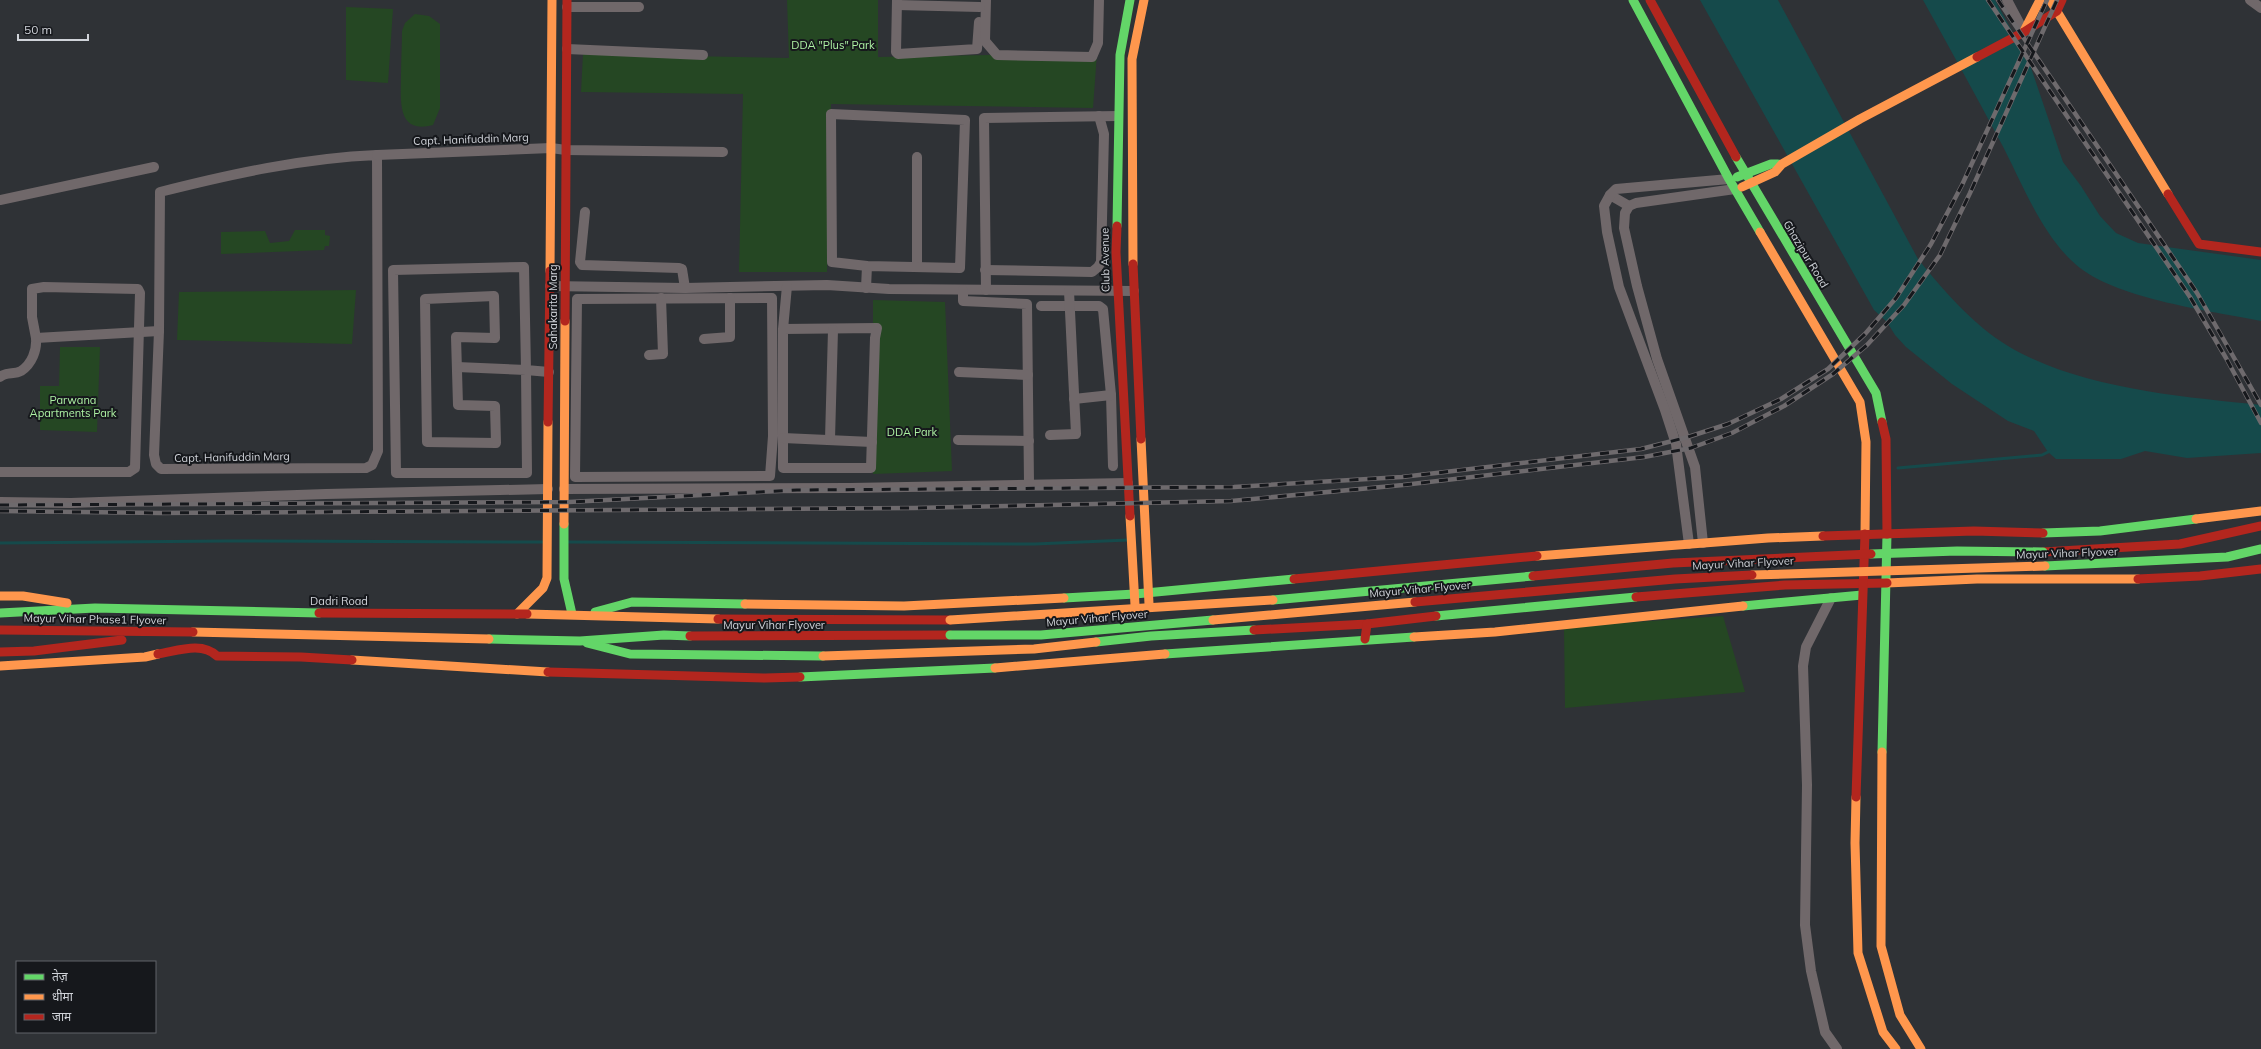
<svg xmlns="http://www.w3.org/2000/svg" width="2261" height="1049" font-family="Mulish,'Noto Sans Devanagari',sans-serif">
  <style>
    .green { fill: #254723 }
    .water { fill: #154a4b }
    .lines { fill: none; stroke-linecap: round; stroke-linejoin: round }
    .stream { stroke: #154a4b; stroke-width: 3 }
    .street { stroke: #70686a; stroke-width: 10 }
    .fast { stroke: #63d668; stroke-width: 9 }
    .slow { stroke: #ff974d; stroke-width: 9 }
    .jam { stroke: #b3261e; stroke-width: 9 }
    .rail-casing { stroke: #6e6a6d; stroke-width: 4.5 }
    .rail { stroke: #16181c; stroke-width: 3; stroke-dasharray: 9; stroke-linecap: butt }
    .fast-bridge { stroke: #63d668; stroke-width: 9 }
    .slow-bridge { stroke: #ff974d; stroke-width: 9 }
    .jam-bridge { stroke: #b3261e; stroke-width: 9 }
    .labels { text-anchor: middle; stroke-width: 4; stroke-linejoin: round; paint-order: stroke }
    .park-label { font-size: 11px; fill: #aef3a4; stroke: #16181c }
    .street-label { font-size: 11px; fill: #d0d3d9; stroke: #16181c }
  </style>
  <rect width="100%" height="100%" fill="#2f3236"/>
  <!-- green -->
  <g class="green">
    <polygon points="787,0 878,0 878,57 1097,53 1093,108 831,104 827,272 739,272 743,94 581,92 583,54 789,58"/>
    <polygon points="346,7 393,9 388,83 346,80"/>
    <path d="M415,14L429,16L440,24V108L433,125C396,135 401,99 401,75C401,60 402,45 402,31L405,23Z"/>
    <polygon points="295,230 325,230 325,235 330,236 329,246 325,246 324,250 221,254 221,232 265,231 270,243 289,241"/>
    <polygon points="356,290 352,344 177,340 179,292"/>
    <polygon points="873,300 945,302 952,471 873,474"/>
    <polygon points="60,347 100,347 97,432 40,430 40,386 59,386"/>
    <polygon points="1723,616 1745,692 1565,708 1564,627"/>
  </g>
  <!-- water -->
  <g class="water">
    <path d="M1700,0H1778L1918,259C1938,284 1959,308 1984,329C2054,387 2174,396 2261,405V453L2187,458L2145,451L2121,459H2056L2048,452L2034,431L2008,421L1952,384L1906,347L1895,335L1887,322L1874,310Z"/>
    <path d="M1923,0H1995L2029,62L2063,162L2081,186L2100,216L2116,233L2138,243L2261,260V321C2210,311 2120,299 2080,268C2042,238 2022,182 2000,141C1975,94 1949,47 1923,0Z"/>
  </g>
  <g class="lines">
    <!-- stream -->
    <g class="stream">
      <polyline points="1898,468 2042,455 2050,451"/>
      <polyline points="568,542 1035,544 1128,540"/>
      <polyline points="0,543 226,541 544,542"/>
    </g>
    <!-- street -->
    <g class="street">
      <polyline points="897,0 896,52 898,54 977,49 979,22"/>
      <polyline points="986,0 985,41 997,55 1092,57 1098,43 1099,0"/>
      <polyline points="2007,0 2024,32"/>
      <polyline points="2250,0 2261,8"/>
      <polyline points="897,5 980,7"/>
      <polyline points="567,7 639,7"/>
      <polyline points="567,49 703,55"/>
      <path d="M377,155L378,451L372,465L366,468L161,469L156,464L154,455L159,331L160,192C231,174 304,158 377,155Z"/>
      <polyline points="377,155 551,148 566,150 723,152"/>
      <polyline points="917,157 917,266"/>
      <polyline points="1610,195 1629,206"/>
      <polyline points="0,200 154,167"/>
      <polyline points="585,212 580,262 582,265 679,268 682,269 685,288"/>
      <polyline points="985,270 1092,272 1098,267 1101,262 1104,134 1099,116"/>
      <polyline points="550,286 685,288 827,285 889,289 1134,291"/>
      <polyline points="866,288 867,266 832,262 831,114 965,120 960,268 867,266"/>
      <polyline points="963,290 963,301 1027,304 1029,483"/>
      <polyline points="986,290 984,118 1118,116"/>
      <polygon points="494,296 495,338 456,337 458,405 495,406 496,443 427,442 425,299"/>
      <polygon points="772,298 773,436 770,476 575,477 577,299"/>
      <polyline points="1041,306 1099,306 1103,309 1111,395 1113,466"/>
      <polyline points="783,329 877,328 875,338 871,468 783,468 783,329 787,286"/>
      <polyline points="704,339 730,337 730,298"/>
      <polyline points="649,355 663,354 661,298"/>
      <polyline points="457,367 526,370 524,267 393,270 396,473 527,473 526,370 549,372"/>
      <polyline points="959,372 1028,375"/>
      <path d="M0,377C6,371 14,375 21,371C32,364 37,350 36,338L159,331"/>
      <polyline points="1074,399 1111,395"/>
      <polyline points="1050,435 1076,434 1069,291"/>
      <polyline points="783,438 872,442"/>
      <polyline points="830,439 833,330"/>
      <polyline points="958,440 1029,441"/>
      <polyline points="0,472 129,472 135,468 140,293 138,289 44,287 32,289 32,317 36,338"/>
      <polyline points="564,489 850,488 1128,483"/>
      <polyline points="0,502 71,503 326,494 548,489"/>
      <polyline points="1703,543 1695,467 1657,359 1637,286 1624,228 1625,213 1629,206 1636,203 1735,189"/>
      <polyline points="1689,544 1676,444 1665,410 1619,287 1607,232 1604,206 1610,195 1616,189 1729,179"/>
      <polyline points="1831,598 1806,647 1803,666 1807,785 1805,925 1811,971 1825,1032 1837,1049"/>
    </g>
    <!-- fast -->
    <g class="fast">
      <polyline points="1633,0 1729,179 1760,232"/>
      <polyline points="1736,157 1876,393 1882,422"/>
      <polyline points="1737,177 1771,164 1778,164"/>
      <polyline points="1117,226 1120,55 1130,0"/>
      <polyline points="564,524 564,579 572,614"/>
      <polyline points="2043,533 2100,531 2196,519"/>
      <polyline points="2045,566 2227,557 2261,549"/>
      <polyline points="1064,598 1135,594 1294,579"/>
      <polyline points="1743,606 1862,595"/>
      <polyline points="595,612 632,602 745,604"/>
      <polyline points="0,613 95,608 319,613"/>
      <polyline points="1436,616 1636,597"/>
      <polyline points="489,639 580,641 664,635 690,636"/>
      <polyline points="1096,642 1151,636 1254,630"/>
      <polyline points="587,643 630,654 823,656"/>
      <polyline points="1165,654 1414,637"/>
      <polyline points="800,677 995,668"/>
      <polyline points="1882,752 1887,534"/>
    </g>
    <!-- slow -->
    <g class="slow">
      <polyline points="2050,0 2168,194"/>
      <polyline points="2024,31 2040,0"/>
      <polyline points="1742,187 1775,172 1782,164 1860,119 1977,57"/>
      <polyline points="1760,232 1860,402 1866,442 1865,534"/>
      <polyline points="1133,264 1132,59 1144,0"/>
      <polyline points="550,271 552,0"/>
      <polyline points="1141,439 1149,604"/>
      <polyline points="1130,516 1135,605"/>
      <polyline points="2196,519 2261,511"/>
      <polyline points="564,524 565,321"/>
      <polyline points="1537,556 1768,538 1823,536"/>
      <polyline points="1887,583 1977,579 2138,579"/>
      <polyline points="0,596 23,596 67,603"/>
      <polyline points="745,604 904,606 1064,598"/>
      <polyline points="517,614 543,588 547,578 548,422"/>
      <polyline points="527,614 718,619"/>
      <polyline points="193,632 489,639"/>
      <polyline points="1414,637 1495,632 1743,606"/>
      <polyline points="823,656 1034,649 1096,642"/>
      <polyline points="352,660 548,672"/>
      <polyline points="0,666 145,657 158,654"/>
      <polyline points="995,668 1165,654"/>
      <polyline points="1882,752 1881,946 1900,1015 1921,1049"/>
      <polyline points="1856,797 1855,843 1858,953 1883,1032 1896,1049"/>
    </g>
    <!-- jam -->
    <g class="jam">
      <polyline points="1650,0 1736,157"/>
      <polyline points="1977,57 2024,32 2057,11 2062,0"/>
      <polyline points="2168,194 2199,244 2261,252"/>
      <polyline points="1117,226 1116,252 1130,516"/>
      <polyline points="1133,264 1141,439"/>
      <polyline points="565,321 567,0"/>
      <polyline points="548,422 550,271"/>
      <polyline points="1882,422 1886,439 1887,534"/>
      <polyline points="1823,536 1974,531 2043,533"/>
      <polyline points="2043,552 2180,544 2261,526"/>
      <polyline points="1294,579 1537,556"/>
      <polyline points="2138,579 2200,576 2261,569"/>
      <polyline points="1636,597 1785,585 1887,583"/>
      <polyline points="319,613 527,614"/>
      <polyline points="718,619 950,620"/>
      <polyline points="0,630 193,632"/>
      <polyline points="1254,630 1367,624 1436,616"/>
      <polyline points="690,636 950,635"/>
      <polyline points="1365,639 1367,624"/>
      <polyline points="0,652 34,651 122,640"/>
      <path d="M158,654C177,651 202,641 217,656L301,657L352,660"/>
      <polyline points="548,672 765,678 800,677"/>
      <polyline points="1856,797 1865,534"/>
    </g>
    <!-- rail casing -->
    <g class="rail-casing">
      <g id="rail">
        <polyline points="1988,0 2190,297 2226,358 2261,423"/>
        <polyline points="1998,0 2197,293 2261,405"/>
        <polyline points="0,505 569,502 797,490 1234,487 1402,477 1641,449 1688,437 1728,424 1781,399 1828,369 1865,334 1896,298 1931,244 1962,185 2047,0"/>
        <polyline points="0,511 161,513 914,508 1231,501 1403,485 1644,457 1691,448 1732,433 1784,406 1833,374 1867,345 1904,305 1940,255 1970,193 2057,0"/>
      </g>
    </g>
    <!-- rail -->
    <use href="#rail" class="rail"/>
    <!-- fast-bridge -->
    <g class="fast-bridge">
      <polyline points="1871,554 1957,551 2043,552"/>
      <polyline points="1273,600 1533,576"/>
      <polyline points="950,635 1041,635 1213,620"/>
    </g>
    <!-- slow-bridge -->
    <g class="slow-bridge">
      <polyline points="1752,575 2045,566"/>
      <polyline points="950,620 1273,600"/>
      <polyline points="1213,620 1415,602"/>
    </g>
    <!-- jam-bridge -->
    <g class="jam-bridge">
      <polyline points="1533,576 1673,563 1871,554"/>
      <polyline points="1415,602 1675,579 1752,575"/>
    </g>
  </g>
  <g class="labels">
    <!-- park labels -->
    <g class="park-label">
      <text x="833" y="49">DDA "Plus" Park</text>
      <text x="73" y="404">Parwana<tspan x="73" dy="13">Apartments Park</tspan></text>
      <text x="912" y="436">DDA Park</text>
    </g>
    <!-- street labels -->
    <g class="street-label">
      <text transform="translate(471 139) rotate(-2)" y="4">Capt. Hanifuddin Marg</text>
      <text transform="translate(1806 254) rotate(59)" y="4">Ghazipur Road</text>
      <text transform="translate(1105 260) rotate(-91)" y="4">Club Avenue</text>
      <text transform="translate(553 307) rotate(-90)" y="4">Sahakarita Marg</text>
      <text transform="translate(232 457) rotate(-1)" y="4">Capt. Hanifuddin Marg</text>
      <text transform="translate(2067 553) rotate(-2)" y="4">Mayur Vihar Flyover</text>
      <text transform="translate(1743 563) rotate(-3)" y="4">Mayur Vihar Flyover</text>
      <text transform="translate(1420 589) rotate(-5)" y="4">Mayur Vihar Flyover</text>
      <text x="339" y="605">Dadri Road</text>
      <text transform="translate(1097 618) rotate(-5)" y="4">Mayur Vihar Flyover</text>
      <text transform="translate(95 619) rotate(1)" y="4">Mayur Vihar Phase1 Flyover</text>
      <text x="774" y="629">Mayur Vihar Flyover</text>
    </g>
  </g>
  <!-- legend -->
  <rect x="16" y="961" width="140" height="72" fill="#16181c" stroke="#606368"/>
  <rect x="24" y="974" width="20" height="6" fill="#63d668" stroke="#606368"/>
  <text x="52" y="981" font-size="12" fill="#d0d3d9">तेज़</text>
  <rect x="24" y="994" width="20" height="6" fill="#ff974d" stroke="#606368"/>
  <text x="52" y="1001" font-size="12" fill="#d0d3d9">धीमा</text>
  <rect x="24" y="1014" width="20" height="6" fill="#b3261e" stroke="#606368"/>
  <text x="52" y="1021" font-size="12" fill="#d0d3d9">जाम</text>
  <!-- scale -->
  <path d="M18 34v6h70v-6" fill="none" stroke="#d0d3d9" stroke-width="2"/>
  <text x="24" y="34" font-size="12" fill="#d0d3d9" stroke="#16181c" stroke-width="3" paint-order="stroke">50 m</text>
</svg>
